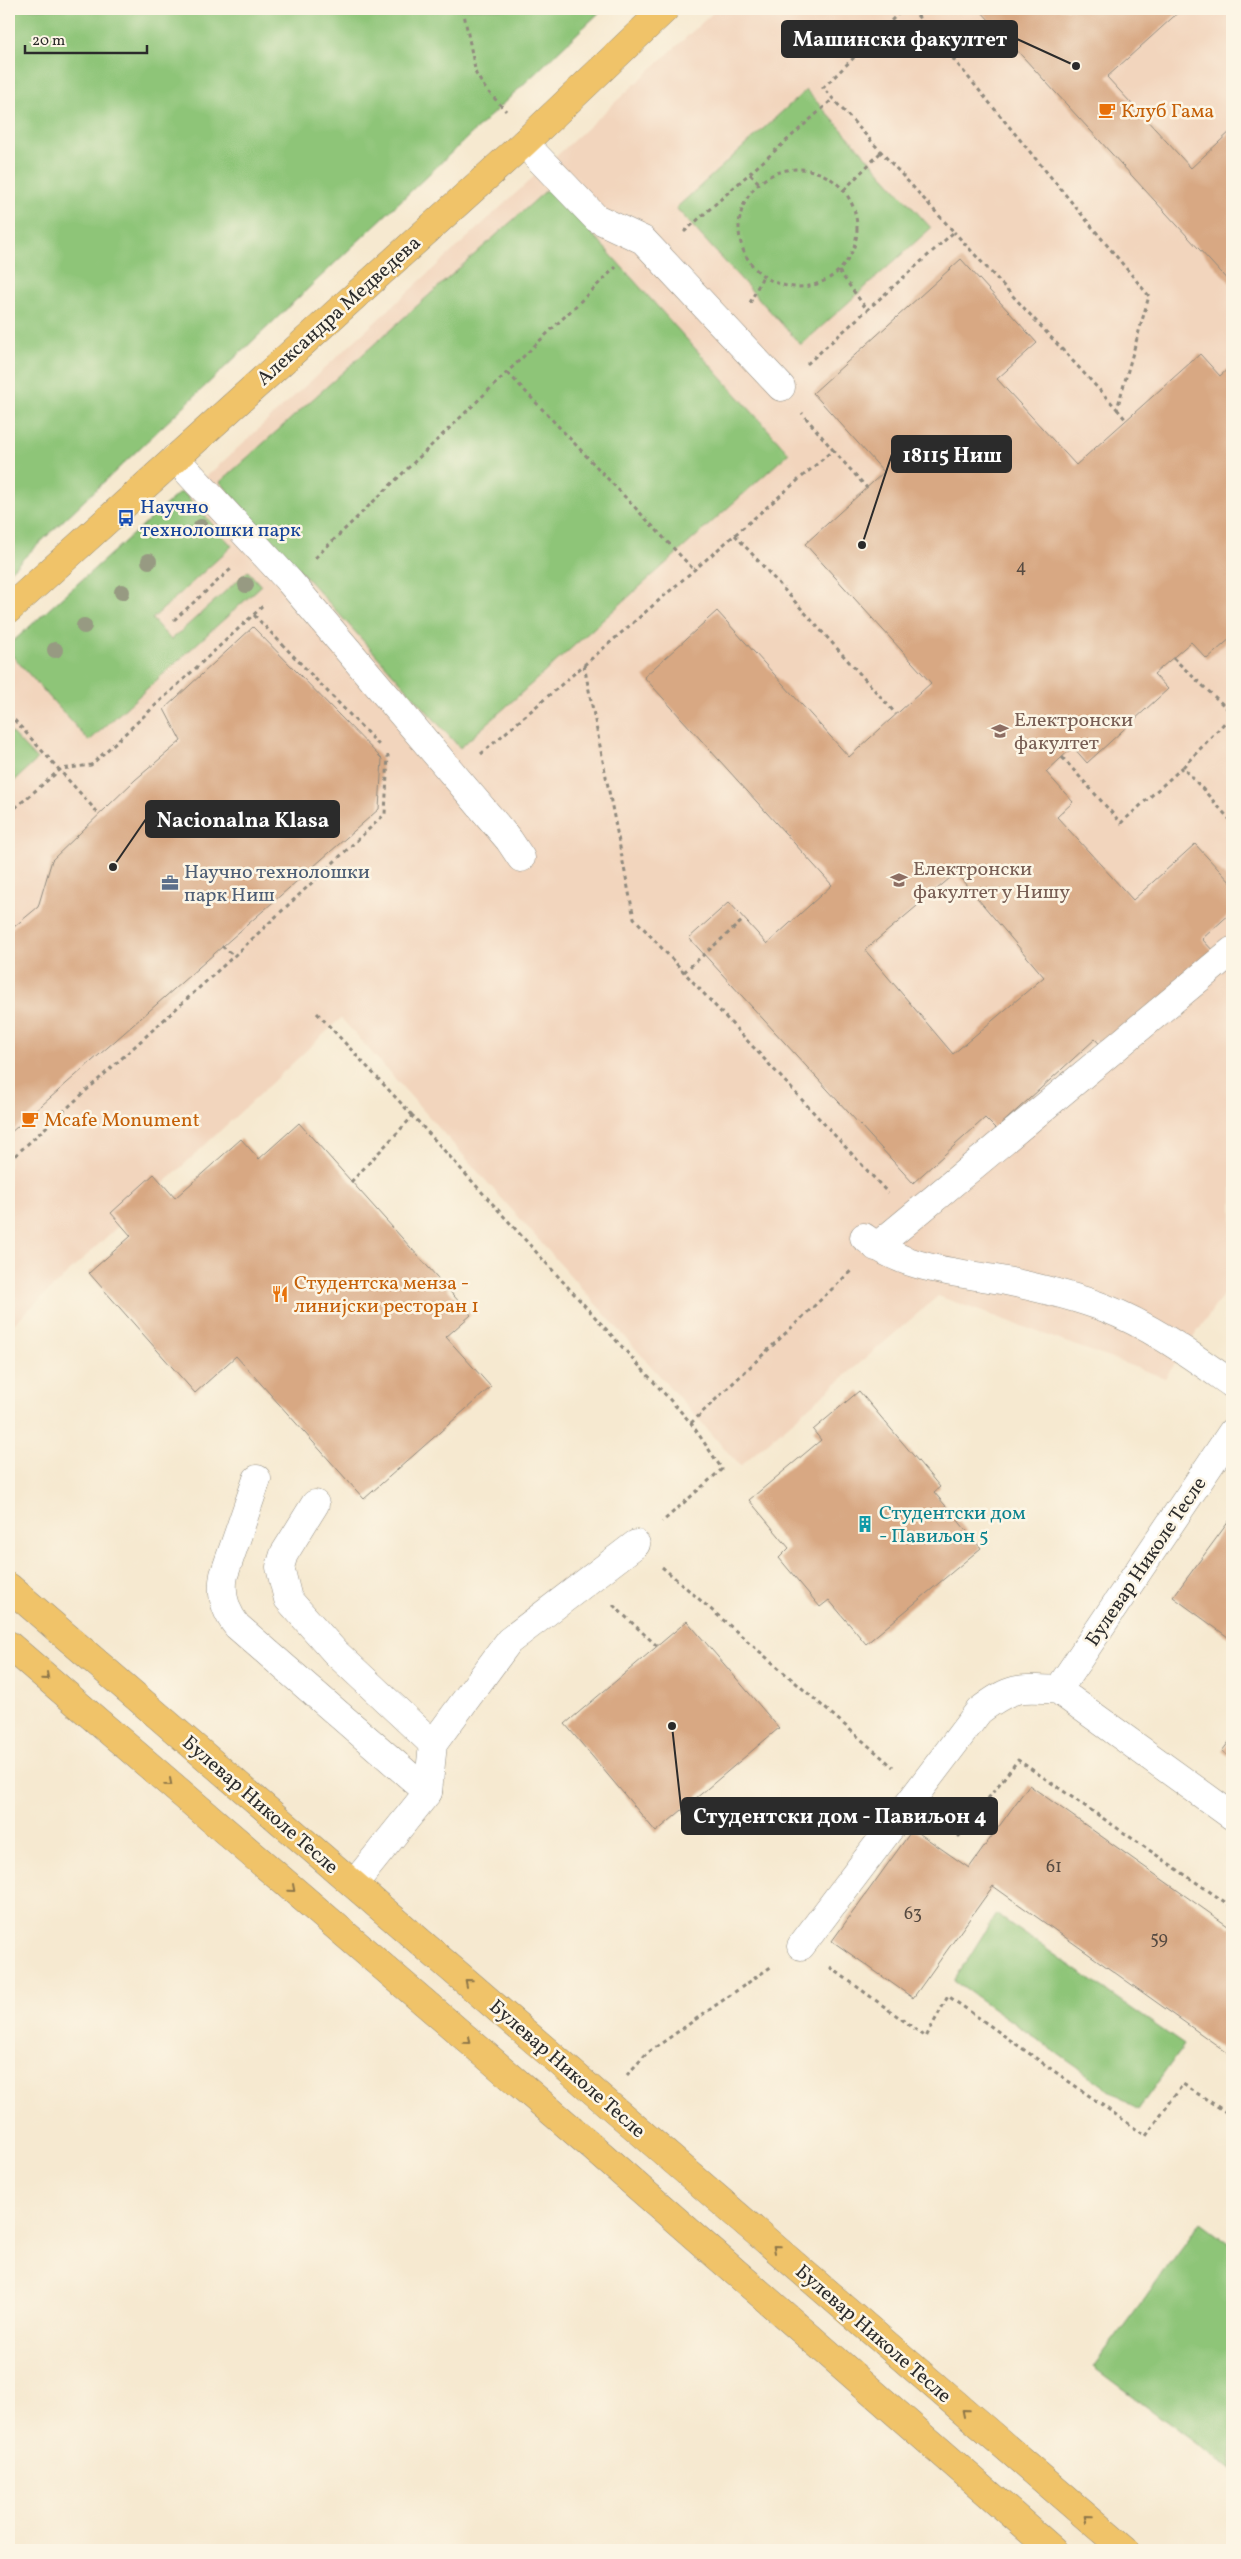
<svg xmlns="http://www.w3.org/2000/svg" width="1241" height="2559" font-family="Vollkorn,serif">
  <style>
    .built { fill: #f2d5bd }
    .green { fill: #8ec578; stroke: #5c7852 }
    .building { fill: #d8a883; fill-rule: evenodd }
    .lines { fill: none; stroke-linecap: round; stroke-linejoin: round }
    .minor-casing { stroke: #908a7e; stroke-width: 29 }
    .major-casing { stroke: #908a7e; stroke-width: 29 }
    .path { stroke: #908a7e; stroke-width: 3; stroke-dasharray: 4 4; stroke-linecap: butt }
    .minor { stroke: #fff; stroke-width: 28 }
    .major { stroke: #f0c369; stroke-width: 28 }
    .tree { fill: #979a82 }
    .oneway { stroke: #8e774a }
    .labels { text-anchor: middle; stroke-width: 5; stroke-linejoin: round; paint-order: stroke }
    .number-label { font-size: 18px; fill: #564a41 }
    .food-label { font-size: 20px; fill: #c56008; stroke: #fcf5e5; text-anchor: start }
    .street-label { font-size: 20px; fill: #2b2b2b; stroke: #fcf5e5 }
    .transit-label { font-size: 20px; fill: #164399; stroke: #fcf5e5; text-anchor: start }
    .education-label { font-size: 20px; fill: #785e54; stroke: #fcf5e5; text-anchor: start }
    .service-label { font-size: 20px; fill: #4e5e75; stroke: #fcf5e5; text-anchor: start }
    .culture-label { font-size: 20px; fill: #0d838f; stroke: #fcf5e5; text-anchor: start }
    .leader { fill: none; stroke: #2b2b2b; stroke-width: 2 }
    .callout-dot { fill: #2b2b2b; stroke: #fcf5e5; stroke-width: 2 }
    .callout { fill: #2b2b2b; stroke: #2b2b2b; stroke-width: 2 }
    .callout-label { font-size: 21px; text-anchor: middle; font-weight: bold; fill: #fff }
  </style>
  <rect width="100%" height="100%" fill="#fcf5e5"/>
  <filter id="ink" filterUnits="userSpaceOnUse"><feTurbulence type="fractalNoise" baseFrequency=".02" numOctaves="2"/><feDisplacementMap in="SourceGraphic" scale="10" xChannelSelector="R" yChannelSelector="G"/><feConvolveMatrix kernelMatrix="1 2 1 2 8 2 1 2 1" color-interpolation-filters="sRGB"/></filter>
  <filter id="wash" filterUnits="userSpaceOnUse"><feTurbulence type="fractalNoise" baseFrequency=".0096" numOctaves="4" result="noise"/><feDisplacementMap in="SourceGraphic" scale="20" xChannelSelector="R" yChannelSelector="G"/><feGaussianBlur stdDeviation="1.12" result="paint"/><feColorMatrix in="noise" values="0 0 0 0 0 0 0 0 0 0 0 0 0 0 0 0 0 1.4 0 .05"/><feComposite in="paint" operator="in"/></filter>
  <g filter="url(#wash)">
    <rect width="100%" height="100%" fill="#f6e9d0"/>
    <!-- built -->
    <polygon class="built" points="717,9 1232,9 1232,1282 1165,1378 938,1296 740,1466 341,1018 9,1328 9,652 206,477"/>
    <!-- green -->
    <g class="green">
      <polygon points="9,9 603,9 9,572"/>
      <polygon points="806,90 931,228 801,345 676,208"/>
      <polygon points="550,187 789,453 460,748 220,482"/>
      <polygon points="179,493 184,493 232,546 152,619 171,640 248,571 261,586 89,741 9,652 9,645"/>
      <polygon points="9,730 37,760 9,786"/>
      <polygon points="996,1914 1184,2045 1138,2110 954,1981"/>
      <polygon points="1201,2222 1232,2245 1232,2470 1093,2367"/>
    </g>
    <g id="blocks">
      <!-- building -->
      <g class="building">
        <polygon points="979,9 1182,9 1107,77 1191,168 1232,130 1232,285"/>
        <path d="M961,259L1037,343L997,379L1076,465L1200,354L1220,376L1232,365V637L1207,659L1191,642L1154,674L1168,689L1087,763L1073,747L1046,772L1073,802L1057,817L1133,900L1195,844L1232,884V912L1202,939L1214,952L1105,1050L1095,1039L996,1129L985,1118L913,1183L689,938L729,902L767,944L832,885L644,677L717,611L849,757L931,683L805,544L884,472L813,393ZM956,873L1044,977L953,1054L865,950Z"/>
        <polygon points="253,627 382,759 379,809 9,1134 9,931 38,907 52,860 135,780 181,741 164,709"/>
        <polygon points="299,1123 471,1315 446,1337 491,1387 364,1499 236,1356 195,1393 89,1273 131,1236 111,1213 154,1174 175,1198 241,1139 259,1159"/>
        <polygon points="859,1391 940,1487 934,1492 981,1548 866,1644 829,1600 820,1607 779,1558 789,1548 749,1500 821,1440 813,1430"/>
        <polygon points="1232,1517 1232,1640 1173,1597"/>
        <polygon points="687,1621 779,1728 656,1832 565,1724"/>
        <polygon points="1232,1738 1232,1759 1222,1751"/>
        <polygon points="1029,1785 1232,1929 1232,2056 993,1886 913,1998 832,1941 913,1829 969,1868"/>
      </g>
    </g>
  </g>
  <g filter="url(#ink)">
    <use href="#blocks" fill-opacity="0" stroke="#908a7e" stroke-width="1"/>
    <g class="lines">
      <!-- minor casing -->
      <g class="minor-casing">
        <g id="minor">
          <polyline points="524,143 596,218 643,240 781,387"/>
          <polyline points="175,458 290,582 509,840 521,858"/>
          <path d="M864,1237C904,1270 957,1272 1006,1281C1035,1287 1079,1298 1105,1308C1151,1326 1192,1356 1232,1384"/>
          <polyline points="876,1247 1232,951"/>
          <path d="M257,1479L224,1575C220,1595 225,1611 237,1626L428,1792"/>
          <polyline points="315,1504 284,1554 280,1567 288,1599 335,1652 433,1744"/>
          <polyline points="1058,1690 1232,1432"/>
          <polyline points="354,1884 428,1792 433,1744 509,1641 636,1544"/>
          <path d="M801,1946L979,1711C1011,1687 1018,1687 1058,1690L1232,1816"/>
        </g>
      </g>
      <!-- major casing -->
      <g class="major-casing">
        <g id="major">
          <polyline points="9,609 524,143 665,9"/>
          <polyline points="9,1587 1125,2550"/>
          <polyline points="9,1645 589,2144 1053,2550"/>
        </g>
      </g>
      <!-- path -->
      <g class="path">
        <polyline points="463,9 476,74 485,88 506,111"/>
        <polyline points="912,9 1149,296 1117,409 954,232"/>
        <circle cx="798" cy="228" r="59"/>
        <polyline points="750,174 759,183"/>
        <polyline points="844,190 881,152"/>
        <polyline points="684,232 833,99"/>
        <polyline points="839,271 867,310"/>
        <polyline points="750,303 763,276"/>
        <polyline points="807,364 954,232 823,88 903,9"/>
        <polyline points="508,373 694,570"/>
        <polyline points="1117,409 1126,420"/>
        <polyline points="833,450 867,488"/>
        <polyline points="735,535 896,714"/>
        <polyline points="315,558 616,267"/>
        <polyline points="254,615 379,745"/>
        <polyline points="174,620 231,569"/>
        <polyline points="1173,658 1232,713"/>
        <polyline points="584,665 634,918 888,1193"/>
        <polyline points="9,714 99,814"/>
        <polyline points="481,754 833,450 802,413"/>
        <polyline points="1062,757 1121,823 1183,767 1232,822"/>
        <polyline points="1183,767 1232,715"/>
        <polyline points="9,813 61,769 91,765 264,605"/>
        <polyline points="222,946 234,956"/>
        <polyline points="684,972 742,921"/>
        <polyline points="317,1013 413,1116"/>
        <polyline points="9,1161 234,956 385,814 388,755"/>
        <polyline points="351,1182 413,1116 691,1423 722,1469 662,1522"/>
        <polyline points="691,1423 852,1270"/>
        <polyline points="662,1567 893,1767"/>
        <polyline points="613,1605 657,1646"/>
        <polyline points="943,1817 959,1836 1018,1760 1232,1907"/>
        <polyline points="830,1967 926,2037 948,1996 1146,2136 1183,2084 1232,2116"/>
        <polyline points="627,2075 646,2054 772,1966"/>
      </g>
      <!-- minor -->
      <use href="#minor" class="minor"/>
      <!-- major -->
      <use href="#major" class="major"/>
    </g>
    <!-- trees -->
    <g class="tree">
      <circle cx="201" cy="527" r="8"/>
      <circle cx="149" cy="561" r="8"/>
      <circle cx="246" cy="585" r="8"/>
      <circle cx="122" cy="592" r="8"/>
      <circle cx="84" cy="626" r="8"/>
      <circle cx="55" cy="650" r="8"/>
    </g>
    <!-- one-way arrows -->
    <defs><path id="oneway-chevron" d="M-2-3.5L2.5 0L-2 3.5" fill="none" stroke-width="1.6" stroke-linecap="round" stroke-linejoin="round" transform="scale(1.25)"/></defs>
    <g class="oneway">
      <use href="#oneway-chevron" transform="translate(46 1677) rotate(41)"/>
      <use href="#oneway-chevron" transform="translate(169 1783) rotate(41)"/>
      <use href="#oneway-chevron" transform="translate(292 1889) rotate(41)"/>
      <use href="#oneway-chevron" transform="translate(468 1982) rotate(-139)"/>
      <use href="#oneway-chevron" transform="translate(468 2041) rotate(41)"/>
      <use href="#oneway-chevron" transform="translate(776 2248) rotate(-139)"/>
      <use href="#oneway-chevron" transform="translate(965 2412) rotate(-139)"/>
      <use href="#oneway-chevron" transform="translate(1088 2518) rotate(-139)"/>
    </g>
  </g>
  <!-- icons -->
  <defs>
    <g id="cafe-bare" transform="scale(1.35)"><path d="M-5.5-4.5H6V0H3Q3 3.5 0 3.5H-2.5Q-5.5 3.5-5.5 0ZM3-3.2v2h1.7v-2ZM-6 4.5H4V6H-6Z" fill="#e8710a" stroke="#fcf5e5" stroke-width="2.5" paint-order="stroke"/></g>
    <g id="bus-bare" transform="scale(1.35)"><path d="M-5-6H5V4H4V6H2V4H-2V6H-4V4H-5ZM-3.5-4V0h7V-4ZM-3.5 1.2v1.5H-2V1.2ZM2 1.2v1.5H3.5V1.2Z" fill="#1a4fb4" stroke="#fcf5e5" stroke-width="2.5" paint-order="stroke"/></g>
    <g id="university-bare" transform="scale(1.35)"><path d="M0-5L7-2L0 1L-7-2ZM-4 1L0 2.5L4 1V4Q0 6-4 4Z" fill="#8d6e63" stroke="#fcf5e5" stroke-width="2.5" paint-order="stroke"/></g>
    <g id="office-bare" transform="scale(1.35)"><path d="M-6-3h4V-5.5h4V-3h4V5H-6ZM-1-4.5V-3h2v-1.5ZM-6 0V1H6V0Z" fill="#5c6f8a" stroke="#fcf5e5" stroke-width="2.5" paint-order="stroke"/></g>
    <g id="restaurant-bare" transform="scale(1.35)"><path d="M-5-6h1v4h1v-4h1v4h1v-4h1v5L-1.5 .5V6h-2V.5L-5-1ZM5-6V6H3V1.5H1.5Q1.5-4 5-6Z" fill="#e8710a" stroke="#fcf5e5" stroke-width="2.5" paint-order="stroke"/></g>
    <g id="building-bare" transform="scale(1.35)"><path d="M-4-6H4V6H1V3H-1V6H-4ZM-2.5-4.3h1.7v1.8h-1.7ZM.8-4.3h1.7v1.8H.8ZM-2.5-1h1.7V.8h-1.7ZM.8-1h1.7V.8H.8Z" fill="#0f9aa8" stroke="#fcf5e5" stroke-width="2.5" paint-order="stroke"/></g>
  </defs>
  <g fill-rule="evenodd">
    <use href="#cafe-bare" x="1107" y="110"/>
    <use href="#bus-bare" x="126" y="518"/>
    <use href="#university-bare" x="1000" y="731"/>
    <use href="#university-bare" x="899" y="880"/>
    <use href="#office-bare" x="170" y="883"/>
    <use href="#cafe-bare" x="30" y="1119"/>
    <use href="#restaurant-bare" x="280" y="1294"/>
    <use href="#building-bare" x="865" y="1524"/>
  </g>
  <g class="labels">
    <!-- number labels -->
    <g class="number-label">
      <text x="1021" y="572">4</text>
      <text x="1054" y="1872">61</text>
      <text x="913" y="1919">63</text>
      <text x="1159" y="1944">59</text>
    </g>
    <!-- food labels -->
    <g class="food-label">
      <text x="1121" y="117">Клуб Гама</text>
      <text x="44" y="1126">Mcafe Monument</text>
      <text x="294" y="1289">Студентска менза -<tspan x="294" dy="23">линијски ресторан 1</tspan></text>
    </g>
    <!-- street labels -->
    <g class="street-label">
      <text transform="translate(338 310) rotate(-42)" y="7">Александра Медведева</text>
      <text transform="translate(1145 1561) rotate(-56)" y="7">Булевар Николе Тесле</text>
      <text transform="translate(261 1804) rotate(41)" y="7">Булевар Николе Тесле</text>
      <text transform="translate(568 2068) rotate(41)" y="7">Булевар Николе Тесле</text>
      <text transform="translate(874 2333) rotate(41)" y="7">Булевар Николе Тесле</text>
    </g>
    <!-- transit labels -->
    <g class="transit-label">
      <text x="140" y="513">Научно<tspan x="140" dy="23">технолошки парк</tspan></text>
    </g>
    <!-- education labels -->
    <g class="education-label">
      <text x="1014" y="726">Електронски<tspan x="1014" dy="23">факултет</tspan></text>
      <text x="913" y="875">Електронски<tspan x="913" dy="23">факултет у Нишу</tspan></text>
    </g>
    <!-- service labels -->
    <g class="service-label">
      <text x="184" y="878">Научно технолошки<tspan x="184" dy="23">парк Ниш</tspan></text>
    </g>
    <!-- culture labels -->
    <g class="culture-label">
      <text x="879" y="1519">Студентски дом<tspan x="879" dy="23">- Павиљон 5</tspan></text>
    </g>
  </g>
  <!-- callouts -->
  <path class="leader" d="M1076 66L1017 39M862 545L892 454M113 867L146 819M672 1726L682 1816"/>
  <g class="callout-dot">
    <circle cx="1076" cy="66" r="5"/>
    <circle cx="862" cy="545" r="5"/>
    <circle cx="113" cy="867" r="5"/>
    <circle cx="672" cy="1726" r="5"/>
  </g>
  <g class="callout">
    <rect x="782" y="21" width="235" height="36" rx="5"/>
    <rect x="892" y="436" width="119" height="36" rx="5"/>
    <rect x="146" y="801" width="193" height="36" rx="5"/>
    <rect x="682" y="1798" width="315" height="36" rx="5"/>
  </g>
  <g class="callout-label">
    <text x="900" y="46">Машински факултет</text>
    <text x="952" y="462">18115 Ниш</text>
    <text x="243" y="827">Nacionalna Klasa</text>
    <text x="840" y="1823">Студентски дом - Павиљон 4</text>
  </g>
  <!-- margin -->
  <rect width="1241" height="2559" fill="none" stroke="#fcf5e5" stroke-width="30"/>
  <!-- scale -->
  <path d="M25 45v8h122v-8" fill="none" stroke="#2b2b2b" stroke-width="2.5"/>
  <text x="32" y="45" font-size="15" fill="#2b2b2b" stroke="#fcf5e5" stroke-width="4" paint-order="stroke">20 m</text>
</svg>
